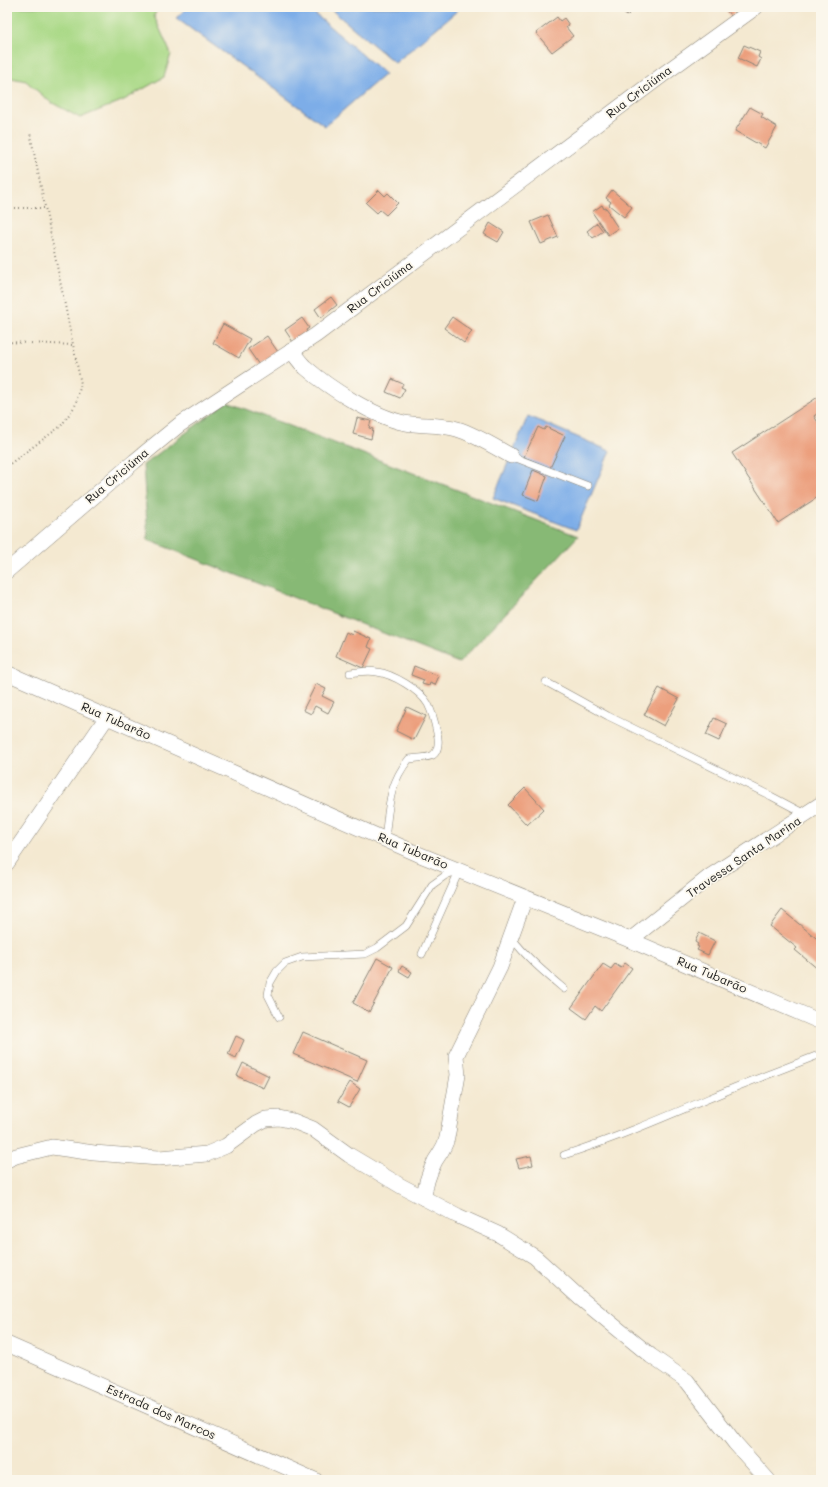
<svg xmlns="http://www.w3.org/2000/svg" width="828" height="1487" font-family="Mali,sans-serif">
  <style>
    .green { fill: #aad987; stroke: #637a52 }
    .forest { fill: #87b974; stroke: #526a48 }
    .water { fill: #7dade8; stroke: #4c6482 }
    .building { fill: #ec9f7d }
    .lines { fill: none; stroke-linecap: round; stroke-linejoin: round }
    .lane-casing { stroke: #888276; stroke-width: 8 }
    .street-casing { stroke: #888276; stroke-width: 16 }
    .path { stroke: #888276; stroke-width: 2; stroke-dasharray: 1 3; stroke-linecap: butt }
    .lane { stroke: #fff; stroke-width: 7 }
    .street { stroke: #fff; stroke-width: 15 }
    .labels { text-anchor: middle; stroke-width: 3.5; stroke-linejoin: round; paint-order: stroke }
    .street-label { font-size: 12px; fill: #1c1c1c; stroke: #fbf7ec }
  </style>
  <rect width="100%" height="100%" fill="#fbf7ec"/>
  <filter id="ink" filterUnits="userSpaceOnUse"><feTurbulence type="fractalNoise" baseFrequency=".025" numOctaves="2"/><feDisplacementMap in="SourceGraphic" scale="8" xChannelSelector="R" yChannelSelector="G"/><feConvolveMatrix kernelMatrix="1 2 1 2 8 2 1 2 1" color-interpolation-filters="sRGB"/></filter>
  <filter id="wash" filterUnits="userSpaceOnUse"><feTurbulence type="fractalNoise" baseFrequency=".012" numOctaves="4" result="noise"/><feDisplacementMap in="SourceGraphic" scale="16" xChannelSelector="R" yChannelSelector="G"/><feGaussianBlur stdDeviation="0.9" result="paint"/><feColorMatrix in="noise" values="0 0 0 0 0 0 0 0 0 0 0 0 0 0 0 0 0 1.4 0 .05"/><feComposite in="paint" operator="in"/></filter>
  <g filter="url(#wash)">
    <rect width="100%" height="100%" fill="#f4e9d1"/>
    <!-- green -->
    <polygon class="green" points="7,7 158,7 154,16 171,54 164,77 124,100 80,118 49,101 26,81 7,77"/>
    <!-- forest -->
    <polygon class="forest" points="227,402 578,536 459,663 148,540 143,465"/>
    <!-- water -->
    <g class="water">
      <polygon points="188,7 307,7 385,74 325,126 176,18"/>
      <polygon points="328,7 454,7 458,10 395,63"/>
      <polygon points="528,416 610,451 576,530 493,498"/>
    </g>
    <g id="blocks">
      <!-- building -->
      <g class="building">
        <polygon points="616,7 635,7 627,16"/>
        <polygon points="723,7 741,7 731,16"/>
        <polygon points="557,17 560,21 564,18 569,25 566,27 573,36 552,52 536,33"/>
        <polygon points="744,45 760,52 758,57 761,59 757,67 738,58"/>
        <polygon points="750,107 763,114 761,117 777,127 765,148 735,131"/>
        <polygon points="379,190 385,196 388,193 398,203 386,215 380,210 377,213 366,203"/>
        <polygon points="612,190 632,207 624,217 609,205 611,202 606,198"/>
        <polygon points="602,205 604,209 606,208 609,212 608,213 618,228 608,235 592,212"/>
        <polygon points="548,215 558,237 541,244 531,222"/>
        <polygon points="490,223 504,232 498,242 484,234"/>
        <polygon points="597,223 603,231 593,238 587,231"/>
        <polygon points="331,297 337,305 321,318 315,309"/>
        <polygon points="452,317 472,331 464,343 444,328"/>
        <polygon points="302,318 309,328 306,330 307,332 293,342 285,330"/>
        <polygon points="223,324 250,339 239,358 213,343"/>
        <polygon points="267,336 278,352 259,365 248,349"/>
        <polygon points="392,379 403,384 401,387 405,389 400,398 386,392"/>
        <polygon points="821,395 821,411 814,416 821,427 821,495 778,523 732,453"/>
        <polygon points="357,418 371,421 369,428 373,429 371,439 353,434"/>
        <polygon points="538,427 544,430 546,427 565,436 550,468 524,457"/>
        <polygon points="533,470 547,476 538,501 523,495"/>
        <polygon points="353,631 371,639 368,647 372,649 363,668 336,656 346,632 352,635"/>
        <polygon points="414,666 439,676 435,685 430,683 429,686 422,684 424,680 411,675"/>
        <polygon points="316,684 326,689 322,696 334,702 328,713 315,706 311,714 303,710"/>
        <polygon points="659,688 679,699 664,726 644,715"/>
        <polygon points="407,707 426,716 414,740 396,731"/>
        <polygon points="714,718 727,724 719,741 706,735"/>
        <polygon points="525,788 544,809 527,825 508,805"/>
        <polygon points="782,910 821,942 821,967 819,970 795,950 797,948 770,926"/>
        <polygon points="699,933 715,941 708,955 697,950 699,947 697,946 698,944 695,942"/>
        <polygon points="377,958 393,967 369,1012 353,1003"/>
        <polygon points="625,963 632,968 601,1011 595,1006 586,1019 571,1008 603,964 611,969 615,964 621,968"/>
        <polygon points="402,966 412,972 409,977 399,971"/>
        <polygon points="303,1032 367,1060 357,1082 293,1054"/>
        <polygon points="236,1036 244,1040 236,1058 228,1054"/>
        <polygon points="243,1063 269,1076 263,1088 237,1076"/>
        <polygon points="350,1082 360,1089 349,1107 338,1101"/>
        <polygon points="531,1156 533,1165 519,1168 516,1159"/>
      </g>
    </g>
  </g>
  <g filter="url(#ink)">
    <use href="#blocks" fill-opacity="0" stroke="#888276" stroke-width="1"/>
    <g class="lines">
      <!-- lane casing -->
      <g class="lane-casing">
        <g id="lane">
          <polyline points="511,456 588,486"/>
          <path d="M350,673C359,672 368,670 377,672C393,674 420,690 428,704C432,712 435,723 437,733C439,739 439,751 433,755C429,758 415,758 409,759C388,785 389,808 385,839"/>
          <polyline points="546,682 608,716 771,796 805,814"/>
          <path d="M511,937C526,957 545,973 564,989"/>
          <polyline points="422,954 459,871"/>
          <polyline points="279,1017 268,995 270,983 277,971 285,963 302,957 365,954 377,948 406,926 432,885 446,875 457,871"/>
          <path d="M564,1155C623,1136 679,1111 736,1087C764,1076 793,1065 821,1054"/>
        </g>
      </g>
      <!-- street casing -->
      <g class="street-casing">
        <g id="street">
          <path d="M291,351C296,356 300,363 305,367C329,388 374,417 405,423C422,426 440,424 457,429C474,434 495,447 511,456"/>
          <polyline points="7,571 135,461 179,425 316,335 665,73 756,7"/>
          <polyline points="7,673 418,854 630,940 821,1022"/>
          <polyline points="7,863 107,717"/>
          <polyline points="630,940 709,877 821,804"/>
          <polyline points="7,1160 16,1156 52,1147 94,1153 159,1158 207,1154 226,1146 256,1124 266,1119 279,1118 293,1121 313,1129 349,1155 401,1186 458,1216 498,1234 535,1257 580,1298 651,1356 687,1381 735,1443 768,1480"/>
          <path d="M424,1198C425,1185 429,1173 435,1161C440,1153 445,1147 447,1138L458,1075L456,1056L500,967L525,898"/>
          <polyline points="7,1344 315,1480"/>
        </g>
      </g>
      <!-- path -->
      <g class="path">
        <polyline points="7,208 45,208"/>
        <polyline points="7,342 73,345"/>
        <polyline points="7,466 61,426 75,406 81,384 30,133"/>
      </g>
      <!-- lane -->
      <use href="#lane" class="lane"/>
      <!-- street -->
      <use href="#street" class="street"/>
    </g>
  </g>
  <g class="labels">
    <!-- street labels -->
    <g class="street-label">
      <text transform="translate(639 92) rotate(-37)" y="4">Rua Criciúma</text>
      <text transform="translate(380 287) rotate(-37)" y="4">Rua Criciúma</text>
      <text transform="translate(117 476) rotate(-40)" y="4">Rua Criciúma</text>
      <text transform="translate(116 721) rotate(24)" y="4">Rua Tubarão</text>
      <text transform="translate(413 851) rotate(23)" y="4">Rua Tubarão</text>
      <text transform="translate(744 857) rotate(-34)" y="4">Travessa Santa Marina</text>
      <text transform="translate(712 975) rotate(23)" y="4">Rua Tubarão</text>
      <text transform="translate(161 1412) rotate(24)" y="4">Estrada dos Marcos</text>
    </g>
  </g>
  <!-- margin -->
  <rect width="828" height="1487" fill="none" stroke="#fbf7ec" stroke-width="24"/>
</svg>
